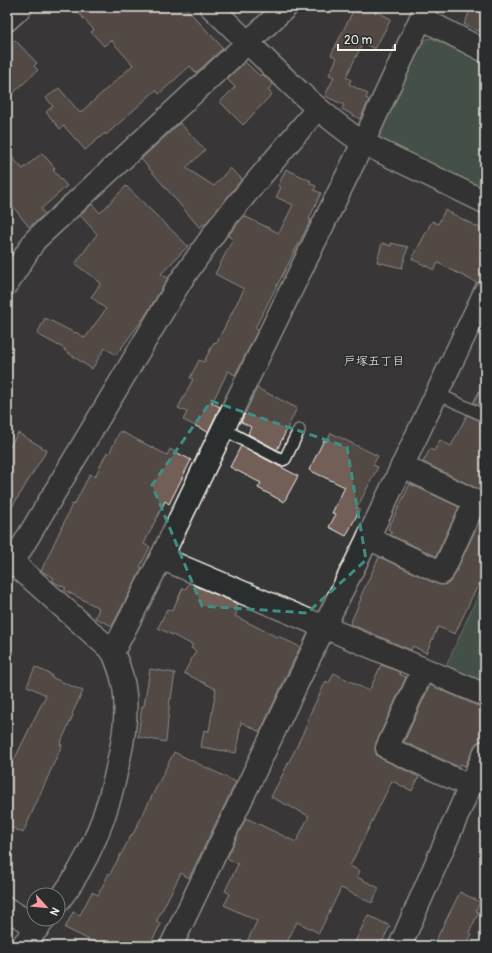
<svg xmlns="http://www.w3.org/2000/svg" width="492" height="953" font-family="Pangolin,'Klee One',sans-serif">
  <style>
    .green { fill: #526d5d; stroke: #a3afa2 }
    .building { fill: #715f59; stroke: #f4f1e8 }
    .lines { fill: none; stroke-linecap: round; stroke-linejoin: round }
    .lane-casing { stroke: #f4f1e8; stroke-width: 14 }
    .street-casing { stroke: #f4f1e8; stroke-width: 25 }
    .secondary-casing { stroke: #f4f1e8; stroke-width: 25 }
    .lane { stroke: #2a2d2e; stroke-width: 11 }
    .street { stroke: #2a2d2e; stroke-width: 22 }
    .secondary { stroke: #2a2d2e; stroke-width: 22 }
    .marked { fill: none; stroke: #3d8f86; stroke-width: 3; stroke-dasharray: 8 5; stroke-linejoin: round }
    .labels { text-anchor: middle; stroke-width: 3.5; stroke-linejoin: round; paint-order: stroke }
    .neighbourhood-label { font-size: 12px; fill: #f4f1e8; stroke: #2a2d2e }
  </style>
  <rect width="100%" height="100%" fill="#383737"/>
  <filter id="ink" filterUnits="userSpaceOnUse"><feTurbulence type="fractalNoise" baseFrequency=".025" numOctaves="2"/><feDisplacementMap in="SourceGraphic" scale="8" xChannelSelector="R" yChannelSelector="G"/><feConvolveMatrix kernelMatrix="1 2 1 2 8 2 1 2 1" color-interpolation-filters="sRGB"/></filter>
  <g filter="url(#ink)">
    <!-- green -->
    <g class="green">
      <polygon points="431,38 485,63 485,192 380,143 377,131 423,40"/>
      <polygon points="485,580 485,682 446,666"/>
    </g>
    <!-- building -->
    <g class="building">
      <polygon points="73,7 185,7 223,48 196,73 190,66 159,94 156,90 106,135 105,133 85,150 64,126 60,129 46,112 53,106 46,98 59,88 80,113 133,65 111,40 104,46 91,32 94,30"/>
      <polygon points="361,7 368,7 391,19 375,49 363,43 346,77 351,80 349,84 368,94 366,98 369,100 360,119 342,109 344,105 325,96 334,77 329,75 337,58 331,55 353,11 358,13"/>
      <polygon points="472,7 485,7 485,34 464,24"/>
      <polygon points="15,40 37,63 34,66 38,70 7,99 7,47"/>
      <polygon points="245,62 260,76 262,74 273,84 268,90 272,94 243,125 220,102 235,87 227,79"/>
      <polygon points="180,123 205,150 186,168 214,186 230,168 242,179 205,225 203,224 200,228 141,159"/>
      <polygon points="7,152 23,169 42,153 55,168 53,170 67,186 41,209 45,214 29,227 7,199"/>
      <polygon points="286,169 311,181 310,183 316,186 314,190 321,193 309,219 311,220 255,328 258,330 235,375 228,371 212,403 220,407 208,432 183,420 187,412 178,408 193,379 190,378 199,360 204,362 214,342 216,344 244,289 215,274 233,239 228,236 244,216 279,233 293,205 276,197 281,187 278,186"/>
      <polygon points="126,186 188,246 161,274 168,278 145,316 116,355 105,348 92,369 64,350 65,349 37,334 45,318 75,333 76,332 85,338 106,309 91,297 101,283 75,264 97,234 80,215 92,204 100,213"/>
      <polygon points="445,210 485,231 485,280 477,283 438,263 434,270 412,259 432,221 438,224"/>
      <polygon points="382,243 391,246 391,243 408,247 402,268 377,262"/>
      <polygon points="485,380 485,408 473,403"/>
      <polygon points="257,388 297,408 277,450 248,434 251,427 241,422"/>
      <polygon points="467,415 485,423 485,494 480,490 423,462 430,449 434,451 440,440 451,446"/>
      <polygon points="120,431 167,455 170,449 191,460 169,504 165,501 144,544 150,547 140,567 142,568 112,626 95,618 99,608 64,590 66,588 52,581 54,578 41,571 66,518 72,504 74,505 90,474 95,477 107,452 109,454"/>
      <polygon points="18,433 47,450 7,515 7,451"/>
      <polygon points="331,433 378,456 373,465 378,467 357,508 360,509 346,536 329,527 336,514 332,513 345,487 309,470 324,440 327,441"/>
      <polygon points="241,446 298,476 284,502 258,488 261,483 230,467"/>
      <polygon points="410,484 459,507 436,556 390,535 392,532 388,529"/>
      <polygon points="485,509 485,573 472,597 455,634 438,627 426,653 413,646 411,650 350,624 361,599 360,598 379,557 437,584 443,585 449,583 453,578"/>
      <polygon points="189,583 238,604 236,608 238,609 235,616 277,637 278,636 300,647 260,732 241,722 236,753 201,747 204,730 209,731 216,689 184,673 196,651 191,648 193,645 158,628 167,609 172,611 183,588 186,589"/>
      <polygon points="381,665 400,672 399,674 406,677 376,743 375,750 377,756 382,759 419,777 412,791 392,781 350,866 360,871 357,877 379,888 372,903 341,888 319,933 297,922 285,946 245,946 257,921 224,905 230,894 225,891 238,864 227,858 246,818 296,842 309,816 271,797 294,752 309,720 307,720 326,681 329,683 334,673 369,691"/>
      <polygon points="35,667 52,675 51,677 83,691 72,714 73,715 60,744 62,745 23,833 7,825 7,757 14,760 46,695 27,686"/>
      <polygon points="150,669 175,673 171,699 170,698 166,742 138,737 142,706 144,706"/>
      <polygon points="430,685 480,707 485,707 485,740 478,742 474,747 465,766 460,764 459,767 404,742"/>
      <polygon points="174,752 236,782 189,878 181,873 156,922 161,924 149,946 102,946 65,928 73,912 80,915 92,892 98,895 109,873 110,874 132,834 133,834"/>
      <polygon points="460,892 480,902 476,911 479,912 469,933 472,934 466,946 433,946"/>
      <polygon points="368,915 390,926 380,946 353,946"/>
    </g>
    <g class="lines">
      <!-- lane casing -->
      <g class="lane-casing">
        <g id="lane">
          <polyline points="436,393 485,416"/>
          <polyline points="223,429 282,460 285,459 299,430"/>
        </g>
      </g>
      <!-- street casing -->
      <g class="street-casing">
        <g id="street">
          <path d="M211,7C260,53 307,105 363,143L485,202"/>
          <polyline points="421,18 485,51"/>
          <polyline points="7,284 35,240 286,7"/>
          <polyline points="368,538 442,573 475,501 402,466"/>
          <path d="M7,557L113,652C119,666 124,680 125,695C127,717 124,737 119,759C109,811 91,860 58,902"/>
          <polyline points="161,558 485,695"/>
          <polyline points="13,562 180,282 220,225 317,109"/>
          <polyline points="113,652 161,558 223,429 363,143 426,7"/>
          <polyline points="423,670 387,748 470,786"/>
          <polyline points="7,909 38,928"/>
          <polyline points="22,946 45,919"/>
          <polyline points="171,946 324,627 368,538 485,292"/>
          <polyline points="400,946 485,752"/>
        </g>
      </g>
      <!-- secondary casing -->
      <g class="secondary-casing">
        <polyline id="secondary" points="7,20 21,7"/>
      </g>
      <!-- lane -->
      <use href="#lane" class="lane"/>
      <!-- street -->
      <use href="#street" class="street"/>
      <!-- secondary -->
      <use href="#secondary" class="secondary"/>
    </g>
  </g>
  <!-- marked area -->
  <path d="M0 0H492V953H0ZM211,401L347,447L366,560L307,613L202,606L152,485Z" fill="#383737" fill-opacity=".55" fill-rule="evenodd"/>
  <path class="marked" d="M211,401L347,447L366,560L307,613L202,606L152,485Z"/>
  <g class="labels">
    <!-- neighbourhood labels -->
    <g class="neighbourhood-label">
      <text x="374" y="365">戸塚五丁目</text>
    </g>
  </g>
  <!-- margin -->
  <rect width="492" height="953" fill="none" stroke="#2a2d2e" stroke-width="24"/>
  <rect x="12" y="12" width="468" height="929" fill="none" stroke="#f4f1e8" stroke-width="1.5" filter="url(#ink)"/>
  <!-- north arrow -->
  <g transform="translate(46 907) rotate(117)"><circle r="19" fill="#2a2d2e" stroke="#7b7b78"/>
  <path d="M0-3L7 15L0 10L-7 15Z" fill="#ff9aa2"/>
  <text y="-6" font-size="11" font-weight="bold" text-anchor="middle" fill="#f4f1e8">N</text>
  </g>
  <!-- scale -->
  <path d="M338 44v6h57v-6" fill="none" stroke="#f4f1e8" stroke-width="2"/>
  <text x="344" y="44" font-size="12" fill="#f4f1e8" stroke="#2a2d2e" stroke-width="3" paint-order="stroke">20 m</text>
</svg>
